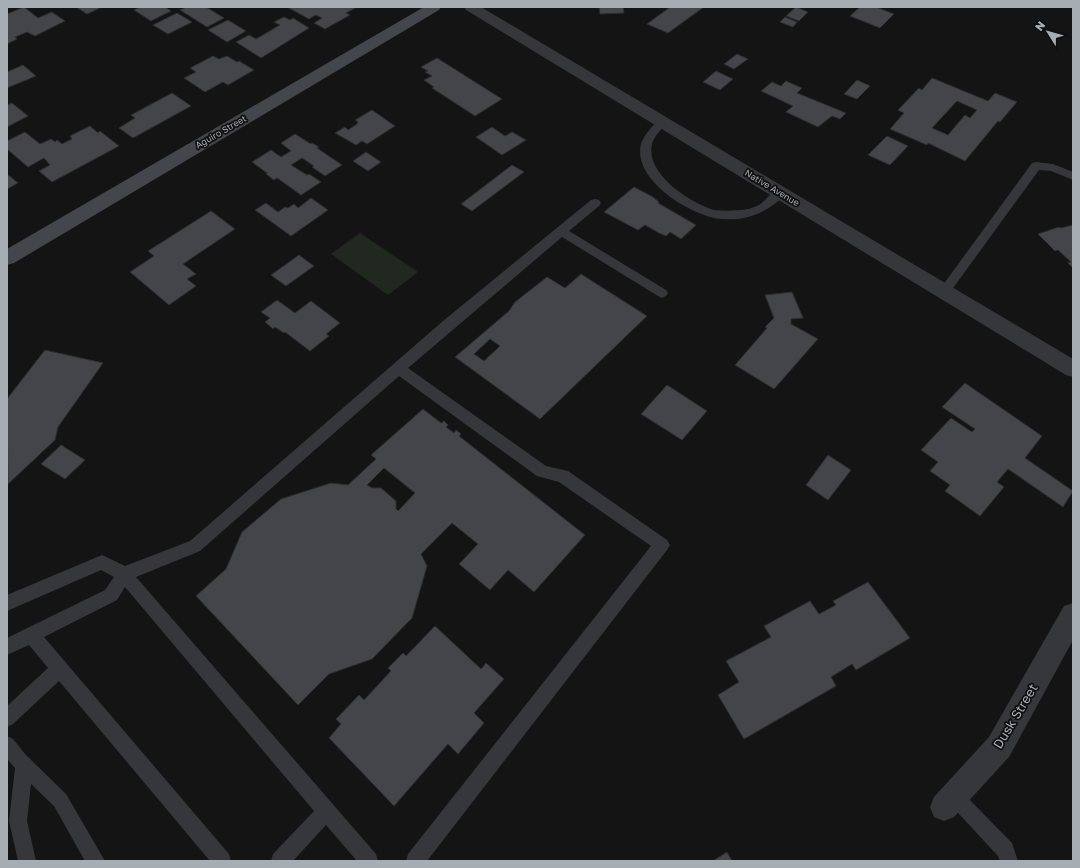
<svg xmlns="http://www.w3.org/2000/svg" width="1080" height="868" font-family="'Golos Text',sans-serif">
  <style>
    .green { fill: #212820 }
    .building { fill: #434548; stroke: #2e2e31; fill-rule: evenodd }
    .lines { fill: none; stroke-linecap: round; stroke-linejoin: round }
    .lane { fill: #35373a; fill-rule: evenodd }
    .street { fill: #35373a; fill-rule: evenodd }
    .secondary { fill: #43464a; fill-rule: evenodd }
    .labels { text-anchor: middle; stroke-width: 3.5; stroke-linejoin: round; paint-order: stroke }
    .far-street-label { font-size: 9px; fill: #a6aeb4; stroke: #0f0f10 }
    .near-street-label { font-size: 13px; fill: #a6aeb4; stroke: #0f0f10 }
  </style>
  <rect width="100%" height="100%" fill="#141415"/>
  <!-- green -->
  <polygon class="green" points="360,233 418,272 388,295 331,254"/>
  <!-- building -->
  <g class="building">
    <polygon points="24,7 38,18 52,12 65,21 35,36 27,32 15,37 17,39 7,44 7,14"/>
    <polygon points="76,7 102,7 87,14"/>
    <polygon points="140,7 165,7 171,11 151,21 134,10"/>
    <polygon points="187,7 206,7 224,18 207,27 180,10"/>
    <polygon points="287,7 357,7 346,13 350,15 325,29 314,23 322,18 316,15 309,19"/>
    <polygon points="599,7 623,7 624,13 600,14"/>
    <polygon points="670,7 704,7 668,33 647,24"/>
    <polygon points="796,7 808,12 799,21 786,16"/>
    <polygon points="860,7 876,7 894,14 880,28 850,16"/>
    <polygon points="177,13 192,22 168,34 153,25"/>
    <polygon points="284,17 290,20 293,18 309,28 261,58 236,42 249,35 256,39 280,25 274,22"/>
    <polygon points="785,17 797,22 793,27 780,22"/>
    <polygon points="228,20 246,31 227,42 208,30"/>
    <polygon points="737,54 748,59 734,69 724,64"/>
    <polygon points="213,56 219,59 227,56 237,62 239,61 254,70 228,85 223,82 205,92 184,78 196,72 190,68"/>
    <polygon points="437,58 502,99 475,116 432,88 434,87 424,80 432,76 425,72 428,71 421,67"/>
    <polygon points="23,65 36,76 7,88 7,72"/>
    <polygon points="716,71 733,79 720,90 703,82"/>
    <path d="M932,78L988,101L995,93L1017,102L1000,122L998,121L965,161L928,143L927,145L890,129L904,113L898,110L919,88L922,90ZM957,101L977,110L970,118L965,115L948,135L932,128Z"/>
    <polygon points="857,80 870,86 857,99 844,94"/>
    <polygon points="786,81 802,88 797,93 846,113 840,119 832,116 818,127 786,112 793,106 761,91 772,82 781,86"/>
    <polygon points="172,93 191,106 133,138 119,128 135,118 131,115"/>
    <polygon points="12,103 28,116 7,127 7,105"/>
    <polygon points="372,110 395,126 367,144 362,141 356,145 335,133 345,127 348,130 357,124 358,122 355,120"/>
    <polygon points="90,126 98,133 100,131 119,146 52,182 39,171 50,165 44,158 28,167 7,149 7,141 25,132 40,144 51,139 55,142 57,140 62,144 72,139 70,136"/>
    <polygon points="492,127 505,136 512,132 526,140 502,155 476,137"/>
    <polygon points="295,134 311,144 312,143 319,147 317,148 342,165 325,176 312,167 314,166 302,158 291,165 307,175 309,174 321,182 301,195 277,178 274,180 266,174 268,172 267,173 252,162 271,150 281,157 291,151 281,143"/>
    <polygon points="887,136 908,146 890,165 868,155"/>
    <polygon points="366,152 381,162 368,171 353,161"/>
    <polygon points="512,165 524,172 472,211 461,204"/>
    <polygon points="7,174 18,183 7,189"/>
    <polygon points="634,187 653,197 659,202 658,203 696,225 681,239 670,232 666,236 659,233 645,225 638,230 604,212"/>
    <polygon points="311,198 328,210 291,236 255,210 266,203 278,212 285,207 288,208 294,204 298,208"/>
    <polygon points="211,211 235,229 183,264 196,274 187,279 196,286 169,305 130,272 154,256 148,251"/>
    <polygon points="1073,225 1073,268 1068,263 1071,262 1058,250 1055,251 1038,234 1059,227 1061,228"/>
    <polygon points="299,255 314,266 286,286 271,275"/>
    <path d="M581,274L647,316L540,419L455,357L509,311L515,302L547,277L565,288ZM490,339L500,346L484,361L474,354Z"/>
    <polygon points="792,292 803,318 791,319 791,324 818,339 774,389 735,365 767,328 765,327 774,318 765,295"/>
    <polygon points="277,300 295,313 311,301 340,323 326,334 329,336 310,351 285,332 284,333 275,327 273,329 265,322 270,318 261,312"/>
    <polygon points="45,350 103,363 58,427 55,440 8,484 7,399"/>
    <polygon points="965,383 1042,436 1025,458 1073,491 1063,507 1008,469 997,482 1004,487 980,516 945,491 950,485 930,471 938,462 921,450 951,418 972,432 975,429 942,407"/>
    <polygon points="667,385 707,411 682,440 641,414"/>
    <path d="M423,409L441,423L444,421L448,425L446,427L454,433L456,430L461,434L459,436L585,535L534,592L508,570L490,590L459,564L478,544L452,523L421,554L427,566L412,618L372,659L329,674L298,705L196,596L226,569L242,532L281,499L331,483L348,485L376,459L371,455ZM384,468L415,493L398,511L396,509V501L381,488H372L367,485Z"/>
    <polygon points="61,445 85,460 65,479 41,464"/>
    <polygon points="828,455 851,470 828,500 806,485"/>
    <polygon points="868,582 910,638 856,670 852,664 831,677 836,686 744,739 718,695 739,682 726,661 771,637 764,626 810,601 819,614 836,605 833,601"/>
    <polygon points="435,626 481,669 486,663 504,679 474,713 484,723 458,754 448,744 394,806 329,738 341,724 336,719 359,695 364,700 391,671 388,668 403,653 406,656"/>
    <polygon points="727,852 732,861 713,861"/>
  </g>
  <g class="lines">
    <!-- lane -->
    <g class="lane">
      <path d="M662,119L667,122C662,129 654,136 652,144C645,174 690,203 714,210C722,211 731,211 739,210C746,210 753,208 759,205C767,200 774,187 784,190L786,193L784,196C766,213 746,221 721,219C691,216 632,180 641,144C644,135 652,127 658,120Z"/>
      <polygon points="1036,162 1053,164 1073,172 1073,180 1051,171 1039,170 948,295 944,297 940,295 938,292 940,289 1032,163"/>
      <polygon points="595,199 599,200 601,203 599,206 569,231 666,290 668,293 666,296 662,298 658,296 562,237 408,368 546,466 568,471 667,540 670,545 667,550 427,861 406,861 408,854 651,546 559,482 537,476 399,376 200,551 136,577 376,854 378,861 357,861 326,825 293,861 271,861 273,854 314,811 125,587 117,600 44,637 229,854 231,861 210,861 59,681 13,724 7,727 7,706 48,668 29,645 7,655 7,638 105,590 114,577 101,570 7,611 7,595 102,555 125,566 190,541 443,321 591,200"/>
      <polygon points="7,736 13,739 25,754 66,794 105,861 85,861 54,806 31,784 27,821 36,861 18,861 9,821 15,768 7,759"/>
      <polygon points="954,787 960,790 1012,843 1018,861 1000,861 998,856 948,802 945,796 948,790"/>
    </g>
    <!-- street -->
    <g class="street">
      <polygon points="464,7 481,7 1073,359 1073,377 1066,375 466,10"/>
      <polygon points="1073,603 1073,640 1009,757 954,817 944,821 934,817 930,807 934,797 989,737 1064,606"/>
    </g>
    <!-- secondary -->
    <polygon class="secondary" points="424,7 441,7 439,10 14,263 7,265 7,249"/>
  </g>
  <g class="labels">
    <!-- far-street labels -->
    <g class="far-street-label">
      <text transform="translate(221 132) rotate(-30)" y="3">Aguiro Street</text>
      <text transform="translate(772 188) rotate(31)" y="3">Native Avenue</text>
    </g>
    <!-- near-street labels -->
    <g class="near-street-label">
      <text transform="translate(1015 716) rotate(-59)" y="5">Dusk Street</text>
    </g>
  </g>
  <!-- border -->
  <rect width="1080" height="868" fill="none" stroke="#a6aeb4" stroke-width="16"/>
  <!-- north arrow -->
  <g transform="translate(1048 32) rotate(307)" stroke="#0f0f10" stroke-width="3" paint-order="stroke">
  <path d="M0-3L7 15L0 10L-7 15Z" fill="#a6aeb4"/>
  <text y="-6" font-size="11" font-weight="bold" text-anchor="middle" fill="#a6aeb4">N</text>
  </g>
</svg>
